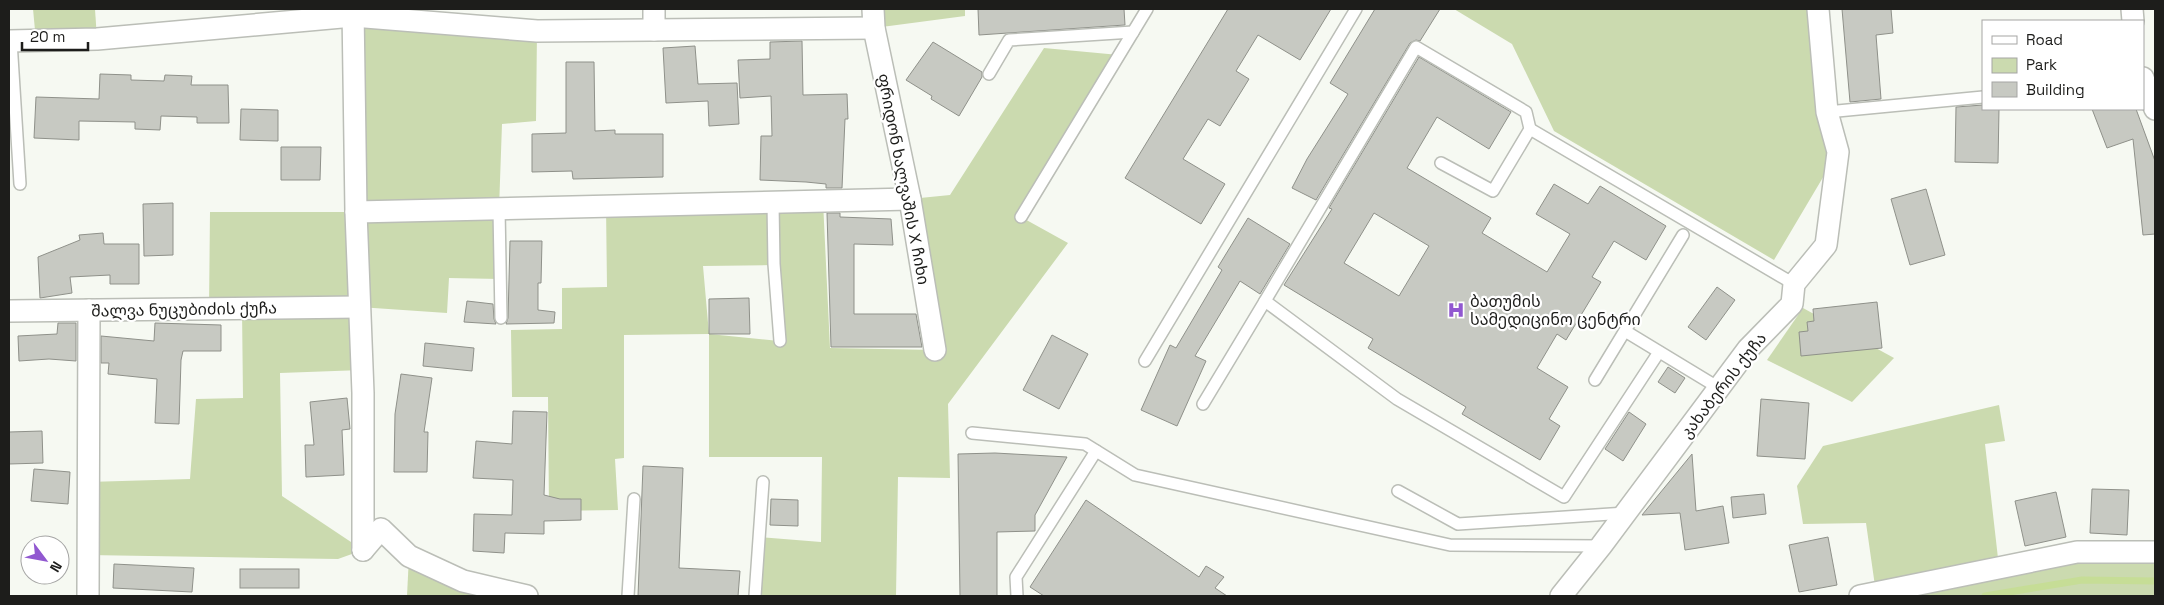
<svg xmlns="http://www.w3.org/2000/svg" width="2164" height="605" font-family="'Space Grotesk','Noto Sans Georgian',sans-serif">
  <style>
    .green { fill: #cbdaaf; fill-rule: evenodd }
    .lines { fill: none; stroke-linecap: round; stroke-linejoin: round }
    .stream { stroke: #c6dd96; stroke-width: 7 }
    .building { fill: #c7c9c2; stroke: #8f918a; fill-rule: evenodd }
    .service-casing { stroke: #bbbeb7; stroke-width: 14 }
    .minor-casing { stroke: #bbbeb7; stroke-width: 24 }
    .service { stroke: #fff; stroke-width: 11 }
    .minor { stroke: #fff; stroke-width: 21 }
    .labels { text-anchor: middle; stroke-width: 4.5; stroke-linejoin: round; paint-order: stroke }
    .street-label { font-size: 16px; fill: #1d1d1b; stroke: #fff }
    .poi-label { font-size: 16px; fill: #1d1d1b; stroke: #fff; text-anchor: start }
  </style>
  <rect width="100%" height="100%" fill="#f6f9f2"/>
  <!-- green -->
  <g class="green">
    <polygon points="33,9 95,9 97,39 36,41"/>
    <polygon points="873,9 965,9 965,16 874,28"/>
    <polygon points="1454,9 1818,9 1838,152 1774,260 1554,131 1512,44"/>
    <polygon points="353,16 537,31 536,121 502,124 499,209 500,279 449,278 447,313 359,307 362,370 280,373 282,496 363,550 338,559 88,555 88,482 190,479 196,399 243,398 242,309 209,309 210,212 356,212"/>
    <path d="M1044,48L1119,55L1021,217L1068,243L948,404L950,478L898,477L896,596H755L760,537L821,542L822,457H709V334L624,335V458L615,459L618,510L549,511L548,397H512L511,330L562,329V288L607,287L606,206L823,201L830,348L935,350L910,199L950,195ZM774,265L779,341L709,334L703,266Z"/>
    <polygon points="1803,308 1894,358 1852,402 1767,360"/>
    <polygon points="1999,405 2005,441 1985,444 1999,567 1876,593 1866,523 1803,524 1797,486 1823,446"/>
    <polygon points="409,556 464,582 478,596 407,596"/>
    <polygon points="2084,560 2155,564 2155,596 2048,595 2040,596 1902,596"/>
  </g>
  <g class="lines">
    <!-- stream -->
    <polyline class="stream" points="1985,596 2082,580 2155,581"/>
  </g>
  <!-- building -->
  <g class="building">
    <polygon points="978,9 1124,9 1125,25 979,35"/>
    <polygon points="1228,9 1331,9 1300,60 1258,35 1236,71 1249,79 1220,126 1208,119 1183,159 1225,184 1201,224 1125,178"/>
    <polygon points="1375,9 1440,9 1420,41 1416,40 1410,43 1316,200 1292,188 1307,159 1348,94 1330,83"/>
    <polygon points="1842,9 1891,9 1893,33 1876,35 1881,99 1850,102"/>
    <polygon points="802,41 803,95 847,94 848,119 845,119 842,188 826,188 826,184 806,182 760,180 761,136 772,136 771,96 740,98 738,60 770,59 770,42"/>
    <polygon points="933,42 982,72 982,77 959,116 931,99 932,96 906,80"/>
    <polygon points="695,46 698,84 737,83 739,124 709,126 708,101 666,103 663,48"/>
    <path d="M1419,57L1511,112L1489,149L1437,117L1407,168L1491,218L1482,233L1547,272L1570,234L1536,214L1554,184L1588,204L1600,186L1666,226L1646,260L1614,241L1592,277L1601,282L1566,340L1557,334L1537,368L1568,387L1549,419L1560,426L1540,460L1462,414L1466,407L1368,348L1373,339L1284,285L1332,209L1329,208ZM1374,213L1429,246L1399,296L1344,263Z"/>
    <polygon points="566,62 594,62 595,131 615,130 615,134 663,134 663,177 573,179 572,171 532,172 532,134 566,133"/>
    <polygon points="100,74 131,75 131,80 164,81 165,75 192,76 191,85 228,85 229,123 197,123 197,117 161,116 160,130 135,129 135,122 79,121 79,140 34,138 36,97 99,99"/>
    <polygon points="1983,105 1983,109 1999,109 1998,163 1955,162 1956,107"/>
    <polygon points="241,109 278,110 278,141 240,140"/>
    <polygon points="2092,109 2136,109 2155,161 2155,234 2143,235 2133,139 2107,148"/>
    <polygon points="281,147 321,147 320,180 281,180"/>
    <polygon points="1926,189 1945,255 1910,265 1891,199"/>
    <polygon points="173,203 173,255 144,256 143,204"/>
    <polygon points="827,213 840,213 840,217 891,219 893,245 854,244 854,314 916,314 922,347 831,347"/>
    <polygon points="1248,218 1290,244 1260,294 1240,281 1195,356 1206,361 1177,426 1141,410 1170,345 1176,348 1222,270 1218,267"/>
    <polygon points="103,233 104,244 139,244 139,284 110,284 110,275 70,277 72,293 40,298 38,257 80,240 79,235"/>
    <polygon points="510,241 542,241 541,283 538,283 538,310 555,312 554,323 506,324 508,318"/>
    <polygon points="1717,287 1735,300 1706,340 1688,327"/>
    <polygon points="749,298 750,334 709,334 709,299"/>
    <polygon points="467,301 493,304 494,319 496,324 464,322"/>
    <polygon points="1877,302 1882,348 1801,356 1799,332 1808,331 1807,322 1814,321 1813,309"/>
    <polygon points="58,323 76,323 76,361 49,359 19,361 18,336 57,334"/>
    <polygon points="155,323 221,325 221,351 183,351 181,360 179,424 155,423 157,379 108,374 109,363 101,363 101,336 154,341"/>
    <polygon points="1052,335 1088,354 1059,409 1023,390"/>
    <polygon points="425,343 474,348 472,371 423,366"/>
    <polygon points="1668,367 1685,378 1675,393 1658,382"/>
    <polygon points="401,374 432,378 424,432 428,432 427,472 394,472 395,414"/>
    <polygon points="347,398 350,429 342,430 344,475 306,477 305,445 314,445 310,402"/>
    <polygon points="1761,399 1809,403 1805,459 1757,456"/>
    <polygon points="513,411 547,412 544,495 560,499 581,499 581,520 544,521 544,534 505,533 504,553 473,551 474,514 512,515 513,480 473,478 476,441 512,444"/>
    <polygon points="1629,412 1646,424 1623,461 1605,449"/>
    <polygon points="42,431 43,463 9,464 9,432"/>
    <polygon points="995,453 1067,457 1035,515 1035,531 997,532 997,596 960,596 958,454"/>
    <polygon points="1692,454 1696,511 1723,506 1729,543 1685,550 1680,513 1642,515"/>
    <polygon points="643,466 683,468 679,568 740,571 738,596 638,596"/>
    <polygon points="34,469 70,472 68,504 31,501"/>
    <polygon points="2092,489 2129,490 2127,535 2090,533"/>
    <polygon points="2056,492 2066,537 2025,546 2015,501"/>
    <polygon points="1764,494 1766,514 1733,518 1731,497"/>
    <polygon points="771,499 798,500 798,526 770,525"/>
    <polygon points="1086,500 1199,577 1206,566 1224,577 1215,588 1227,596 1044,596 1030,587"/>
    <polygon points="1828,537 1837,585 1799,592 1789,545"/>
    <polygon points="114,564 194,568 192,592 113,588"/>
    <rect x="240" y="569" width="59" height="19"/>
  </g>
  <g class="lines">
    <!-- service casing -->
    <g class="service-casing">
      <g id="service">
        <polyline points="11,41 20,184"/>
        <polyline points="989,74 1009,40 1133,32"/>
        <polyline points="1827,112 1983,97"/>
        <polyline points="1530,129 1794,284"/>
        <polyline points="1441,163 1493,191 1530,129 1526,112 1416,47 1265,301 1397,399 1564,497 1659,352"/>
        <polyline points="773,203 774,264 780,341"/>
        <polyline points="499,209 501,318"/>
        <polyline points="1021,217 1147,9"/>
        <polyline points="1625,331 1719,388"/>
        <polyline points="1145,361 1356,9"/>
        <polyline points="1595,380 1683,235"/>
        <polyline points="1203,404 1265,301"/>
        <polyline points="972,433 1085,444 1135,475 1450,545 1601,546"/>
        <polyline points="1398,491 1458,524 1626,513"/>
        <polyline points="628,596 634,499"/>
        <polyline points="755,596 763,482"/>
        <polyline points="1017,596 1016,577 1096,451"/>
      </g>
    </g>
    <!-- minor casing -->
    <g class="minor-casing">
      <g id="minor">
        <polyline points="353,9 356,212 363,393 363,550"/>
        <polyline points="873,9 874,28 910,199 935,350"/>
        <polyline points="2132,9 2133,21"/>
        <polyline points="654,30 654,9"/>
        <polyline points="9,41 97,39 353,16 537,31 874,28"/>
        <polyline points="2143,78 2155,109"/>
        <polyline points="356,212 910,199"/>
        <polyline points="9,311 359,307"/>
        <polyline points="363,550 381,529 409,556 463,581 527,596"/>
        <polyline points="88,596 89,310"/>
        <polyline points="1561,596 1601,546 1748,349 1792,304 1794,284 1826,245 1838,152 1827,112 1818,9"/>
        <polyline points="1860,596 2077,552 2155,552"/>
      </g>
    </g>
    <!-- service -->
    <use href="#service" class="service"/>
    <!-- minor -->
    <use href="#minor" class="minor"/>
  </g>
  <!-- icons -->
  <defs>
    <g id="hospital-bare" transform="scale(1.35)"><path d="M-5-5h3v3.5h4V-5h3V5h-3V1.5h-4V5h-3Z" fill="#9158d0" stroke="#fff" stroke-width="2.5" paint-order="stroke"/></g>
  </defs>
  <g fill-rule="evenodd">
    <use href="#hospital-bare" x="1456" y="310"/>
  </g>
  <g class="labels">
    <!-- street labels -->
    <g class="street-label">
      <text transform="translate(904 179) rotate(79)" y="6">ფრიდონ ხალვაშის X ჩიხი</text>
      <text transform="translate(184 309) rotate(-1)" y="6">შალვა ნუცუბიძის ქუჩა</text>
      <text transform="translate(1723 385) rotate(-52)" y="6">კახაბერის ქუჩა</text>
    </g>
    <!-- poi labels -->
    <g class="poi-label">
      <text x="1470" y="307">ბათუმის<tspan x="1470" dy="18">სამედიცინო ცენტრი</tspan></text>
    </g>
  </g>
  <!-- border -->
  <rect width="2164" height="605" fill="none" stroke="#1d1d1b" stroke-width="20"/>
  <!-- legend -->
  <rect x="1982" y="20" width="162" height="90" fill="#ffffff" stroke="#a5a5a4"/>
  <rect x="1992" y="36" width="25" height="8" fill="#ffffff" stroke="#a5a5a4"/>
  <text x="2026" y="45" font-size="15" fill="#1d1d1b">Road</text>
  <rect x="1992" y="58" width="25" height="15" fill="#cbdaaf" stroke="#a5a5a4"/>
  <text x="2026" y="70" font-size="15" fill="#1d1d1b">Park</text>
  <rect x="1992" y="82" width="25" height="15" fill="#c7c9c2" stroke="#a5a5a4"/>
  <text x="2026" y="95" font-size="15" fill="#1d1d1b">Building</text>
  <!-- north arrow -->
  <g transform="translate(45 560) rotate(122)"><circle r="24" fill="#ffffff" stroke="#a5a5a4"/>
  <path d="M0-4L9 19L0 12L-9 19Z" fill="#9158d0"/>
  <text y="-8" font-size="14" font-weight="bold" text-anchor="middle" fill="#1d1d1b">N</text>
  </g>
  <!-- scale -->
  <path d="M22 42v8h66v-8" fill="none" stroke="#1d1d1b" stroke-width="2.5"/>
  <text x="30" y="42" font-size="15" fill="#1d1d1b" stroke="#ffffff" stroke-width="4" paint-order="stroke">20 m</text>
</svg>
